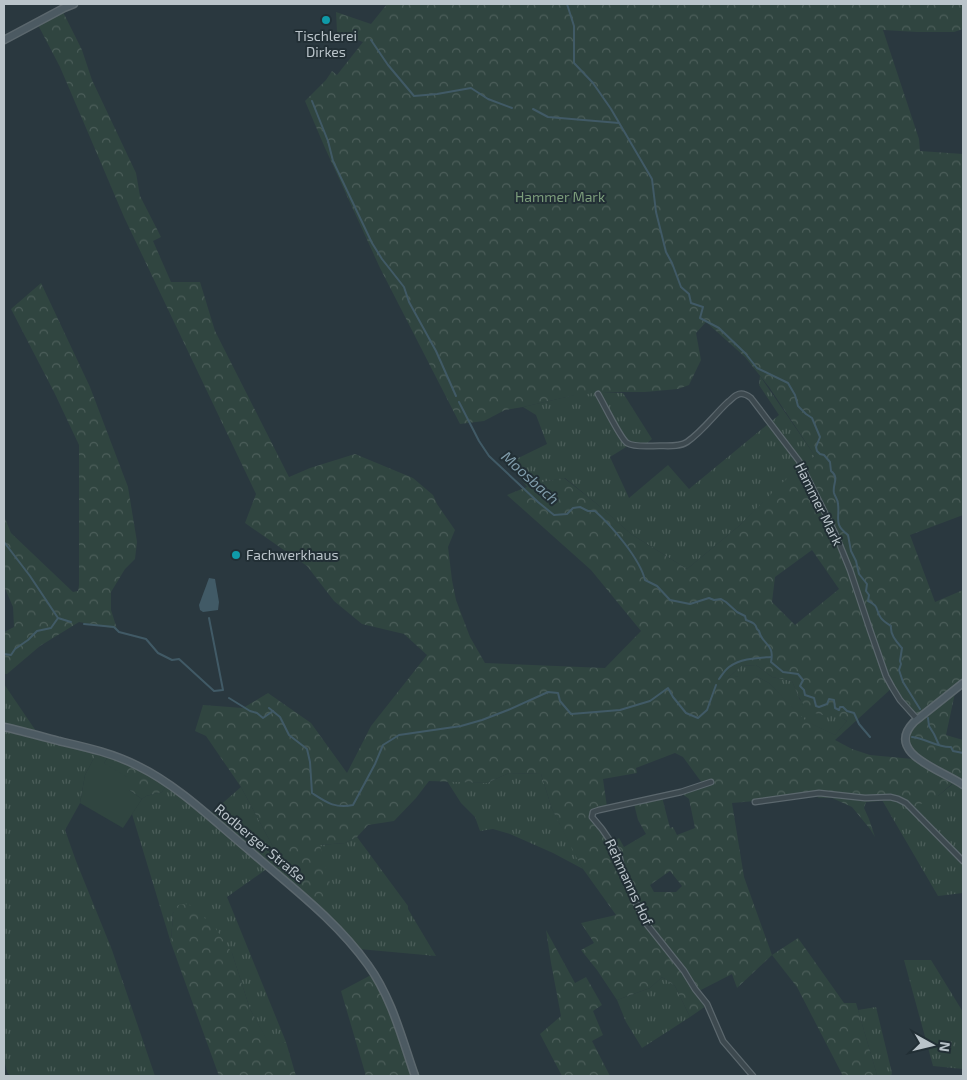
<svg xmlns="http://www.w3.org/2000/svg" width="967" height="1080" font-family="'Exo 2',sans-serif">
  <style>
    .grass { fill: url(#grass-tufts) }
    .forest { fill: url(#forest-crowns); fill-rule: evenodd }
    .garden { fill: #304540 }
    .water { fill: #415a66 }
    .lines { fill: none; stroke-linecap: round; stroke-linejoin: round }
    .stream { stroke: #415a66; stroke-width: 2 }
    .street-casing { stroke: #5b676d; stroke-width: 7 }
    .secondary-casing { stroke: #5b676d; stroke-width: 9 }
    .street { stroke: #3d494f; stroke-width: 4.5 }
    .secondary { stroke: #4c5a62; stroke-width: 6 }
    .culture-dot { fill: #0f9aa8; stroke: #222f35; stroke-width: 2 }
    .labels { text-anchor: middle; stroke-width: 4; stroke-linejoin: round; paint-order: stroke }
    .poi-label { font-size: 14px; fill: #bac4ca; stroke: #222f35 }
    .park-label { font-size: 14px; fill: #7c9d7b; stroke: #222f35 }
    .street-label { font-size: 14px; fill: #bac4ca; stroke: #222f35 }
    .water-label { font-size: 15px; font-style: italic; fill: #7f9ba9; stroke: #222f35 }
  </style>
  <defs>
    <pattern id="grass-tufts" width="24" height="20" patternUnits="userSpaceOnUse" patternTransform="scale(1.25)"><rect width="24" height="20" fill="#304540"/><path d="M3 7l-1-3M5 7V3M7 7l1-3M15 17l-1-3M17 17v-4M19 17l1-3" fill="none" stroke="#4c5e5a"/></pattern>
    <pattern id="forest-crowns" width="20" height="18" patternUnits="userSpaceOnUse" patternTransform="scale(1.25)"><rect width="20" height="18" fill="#304540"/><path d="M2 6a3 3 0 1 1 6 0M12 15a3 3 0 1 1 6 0" fill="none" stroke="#4c5e5a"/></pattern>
  </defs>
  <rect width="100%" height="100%" fill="#2a383f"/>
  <!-- grass -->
  <g class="grass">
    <polygon points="760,376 815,456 783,483 739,526 687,569 631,534 597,504 565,478 537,483 527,487 508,463 547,444 536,415 523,407 579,394 601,392 623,393 652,439 645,445 631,444 610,457 629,498 668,465 689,489 779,415 759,385"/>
    <polygon points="756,665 772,677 792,681 800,700 821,715 837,715 847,721 835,735 805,721 769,683 756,676 739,676 727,679 741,666"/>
    <polygon points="4,684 38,734 4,723"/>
    <polygon points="4,729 97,752 85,775 80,803 65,830 76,861 112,950 155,1076 10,1076 7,1072 4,1059"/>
    <polygon points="509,773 541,774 552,809 583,869 553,853 510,834 493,829 480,831 475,817 461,803 447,781 487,783"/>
    <polygon points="955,782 963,787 963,893 938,896 882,800 938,796"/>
    <polygon points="167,784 268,868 227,897 286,1042 270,1046 250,1009 232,953 173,912 171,943 132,814 142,799 146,796 162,792"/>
    <polygon points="241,787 280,860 271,867 209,815"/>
    <polygon points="357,837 408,906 408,909 436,956 359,949 320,909 320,845 345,843"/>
    <polygon points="904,960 931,960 963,1012 963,1069 933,1066"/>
    <polygon points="662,977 675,986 690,1017 642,1048 626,1022 617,1000 650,988"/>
    <polygon points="876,1007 892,1073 891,1076 873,1076 877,1075 858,1010"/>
  </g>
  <!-- forest -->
  <g class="forest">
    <path d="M387,4H963V29L954,32H917L883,30L919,139L920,151L963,154V515L910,535L935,602L963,590V679L918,716L893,687L835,740L852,749L870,755L913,759L954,782L938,796L910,809L896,800L866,802L864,808L869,819L875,837L870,829L852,807L832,798H819L810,793L780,799L732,803L744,877L772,955L798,938L844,1003H856L877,1075L873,1076H843L797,987L772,955L737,988L732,974L697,992L706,1006L690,1017L675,986L662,977L650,988L617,1000L597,970L581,950L594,943L581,923L616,915L583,869L574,853L552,809L541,774L509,773L487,783L429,781L416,798L394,821L368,825L357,837L345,843L320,845L332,891L320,909L271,867L280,860L241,787L206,736L195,731L203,705L243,708L268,693L311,723L347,773L371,726L427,655L404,634L362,624L334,601L307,566L245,523L256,494L124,217L60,67L37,23L62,10L82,50L92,80L136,173L140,196L161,237L153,241L171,282H200L215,331L289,477L310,468L355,454L413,478L433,495L437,504L455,530L448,547L452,580L456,600L470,637L485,663L605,668L641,631L591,570L507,495L537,483L564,478L597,504L631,534L687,569L739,526L783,482L815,456L769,387L745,357L706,322L696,333L701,360L689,385L678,389L645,392H601L571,396L523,407L505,410L484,421L460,424L380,268L325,148L305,101L326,80L332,71L337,75L363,42L337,32L336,12L371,24ZM812,550L839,589L795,625L772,602L775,577ZM756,665L772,677L792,681C798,696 804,713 823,715C834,716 838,715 847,721L835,735L806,721L769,683L756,676H739L728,678L741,666ZM675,753L683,757L702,783L679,791L607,807L603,779L637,773L636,768ZM681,793L689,799L695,828L677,835L673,827L670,828L662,797ZM634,804L638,820L646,834L624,847L619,838L613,842L594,818L593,814L596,813ZM670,871L682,886L676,892H654L650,885Z"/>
    <polygon points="41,283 90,387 128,487 137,542 135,559 125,569 111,592 111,610 117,629 79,622 40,646 7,674 4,674 4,632 14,627 13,607 4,586 4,516 11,533 73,592 78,591 79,585 79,445 54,392 11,309"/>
    <polygon points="955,693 946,735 963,740 963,780 920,756 912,748 909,740 911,731 919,721"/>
    <polygon points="109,756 117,758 167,784 162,792 146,796 142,799 129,790 104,763"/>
    <polygon points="186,904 192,906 216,929 232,953 250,1009 270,1045 286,1042 296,1076 219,1076 171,943 173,913 178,905"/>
    <polygon points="546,930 575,983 586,977 602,1005 593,1011 603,1035 592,1041 610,1076 562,1076 540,1034 561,1016 551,963"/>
    <polygon points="371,975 400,1025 420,1076 366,1076 341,991"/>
  </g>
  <!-- garden -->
  <polygon class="garden" points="97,752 109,756 104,763 129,778 129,790 142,799 123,828 80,803 85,775"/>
  <!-- water -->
  <polygon class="water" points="209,578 215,579 219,602 218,610 203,612 200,610 199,605"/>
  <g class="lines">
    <!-- stream -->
    <g class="stream">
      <path d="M567,4L574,26V63L593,83L611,109L652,179L656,212L666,252L672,263L681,287L689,294L691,303L703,307L700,318L719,328L745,353L757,368L788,383L795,395L798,406L806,414L812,418L820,437L816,447L817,451L820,454L824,455L830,462L831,471C840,478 832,484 834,493C835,497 838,499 838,504C840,519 833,524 848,535L851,551L856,561L859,574L867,584L866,591L869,595L868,601C880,606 875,610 881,618C883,621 888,624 891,626C890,635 897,642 902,648L900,661L901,664L899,670L903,682L920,709"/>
      <polyline points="371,40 388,65 414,96 437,94 471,88 488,99 512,108"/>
      <polyline points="312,101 328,141 333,161 372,243 382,259 404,287 409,302 436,351 456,396"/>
      <polyline points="533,109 548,117 619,123"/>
      <path d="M459,402L479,441L489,456L538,502L554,515L567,514L573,508L580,507L588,511H595C612,526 640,559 645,580L657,586L670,600L690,604L709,598L714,600L721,599L726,602L737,612L745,616L746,620C751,622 756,623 757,629L759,631C762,645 775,643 771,662L783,672L798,674L803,680L800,686L804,690L805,695L814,698L816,706L819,707L827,704L829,699L834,700L835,708L839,710L840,707H843L847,711L854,713L859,724L870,737"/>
      <polyline points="4,542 30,576 58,618 71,622"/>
      <polyline points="84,624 114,627 119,632 146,639 158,653 172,660 179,659 214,691 223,690 209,618"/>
      <polyline points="4,654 11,655 15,649 28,640 37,631 51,628 58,618"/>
      <path d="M719,679C722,675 725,670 729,667C741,658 758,658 771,657"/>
      <polyline points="229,698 250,711 257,713 263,718 273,711"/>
      <path d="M269,708L280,717L289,735L307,749L310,762L312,793C326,802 335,809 353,805L375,764L383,745L399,735L461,726L482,720L508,710L548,692L558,693L560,701L571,714L620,710L650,701L668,688L673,697L686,713L698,718L707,710L716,685"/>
      <polyline points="928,718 929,726 934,734 939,745"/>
      <path d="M912,737C925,738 938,748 951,747L953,751L963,753"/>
    </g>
    <!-- street casing -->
    <g class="street-casing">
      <g id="street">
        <path d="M598,394C604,404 620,438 627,443C634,447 645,446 653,446C664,445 678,448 687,442C703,431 714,415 728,402C731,400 734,396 737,395C742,392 747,395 751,398L799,461L835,533L850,570L870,630L886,676L892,687L900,700L917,719"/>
        <polyline points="711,782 681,792 599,810 593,812 592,817 602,829 619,854 623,875 645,922 684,971 695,989 707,1004 723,1041 753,1076"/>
        <polyline points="755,802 819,793 865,798 890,797 898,799 906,803 963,861"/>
      </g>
    </g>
    <!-- secondary casing -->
    <g class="secondary-casing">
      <g id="secondary">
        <polyline points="4,40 64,8 74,4"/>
        <path d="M963,683L914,722C883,754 945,771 963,785"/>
        <path d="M4,727C22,731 40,736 59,741C85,747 113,753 138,766C179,786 214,821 249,850C290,886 336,920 368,965C392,998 402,1039 415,1076"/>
      </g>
    </g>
    <!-- street -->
    <use href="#street" class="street"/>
    <!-- secondary -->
    <use href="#secondary" class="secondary"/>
  </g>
  <!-- markers -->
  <g class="culture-dot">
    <circle cx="326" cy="20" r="5"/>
    <circle cx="236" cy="555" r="5"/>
  </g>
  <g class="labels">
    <!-- poi labels -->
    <g class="poi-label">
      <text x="326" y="41">Tischlerei<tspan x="326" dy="16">Dirkes</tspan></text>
      <text x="246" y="560" text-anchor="start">Fachwerkhaus</text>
    </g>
    <!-- park labels -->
    <g class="park-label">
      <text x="560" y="202">Hammer Mark</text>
    </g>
    <!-- street labels -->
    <g class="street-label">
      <text transform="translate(819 504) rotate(64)" y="5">Hammer Mark</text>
      <text transform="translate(260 843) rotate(40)" y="5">Rodberger Straße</text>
      <text transform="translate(629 882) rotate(65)" y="5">Rehmanns Hof</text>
    </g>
    <!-- water labels -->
    <g class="water-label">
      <text transform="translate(530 478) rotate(42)" y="5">Moosbach</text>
    </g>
  </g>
  <!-- border -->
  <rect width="967" height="1080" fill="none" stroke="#bac4ca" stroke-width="10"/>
  <!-- north arrow -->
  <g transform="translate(932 1045) rotate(98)" stroke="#222f35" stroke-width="4" paint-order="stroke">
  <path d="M0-4L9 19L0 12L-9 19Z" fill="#bac4ca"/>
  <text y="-8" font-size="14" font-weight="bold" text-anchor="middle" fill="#bac4ca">N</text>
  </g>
</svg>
